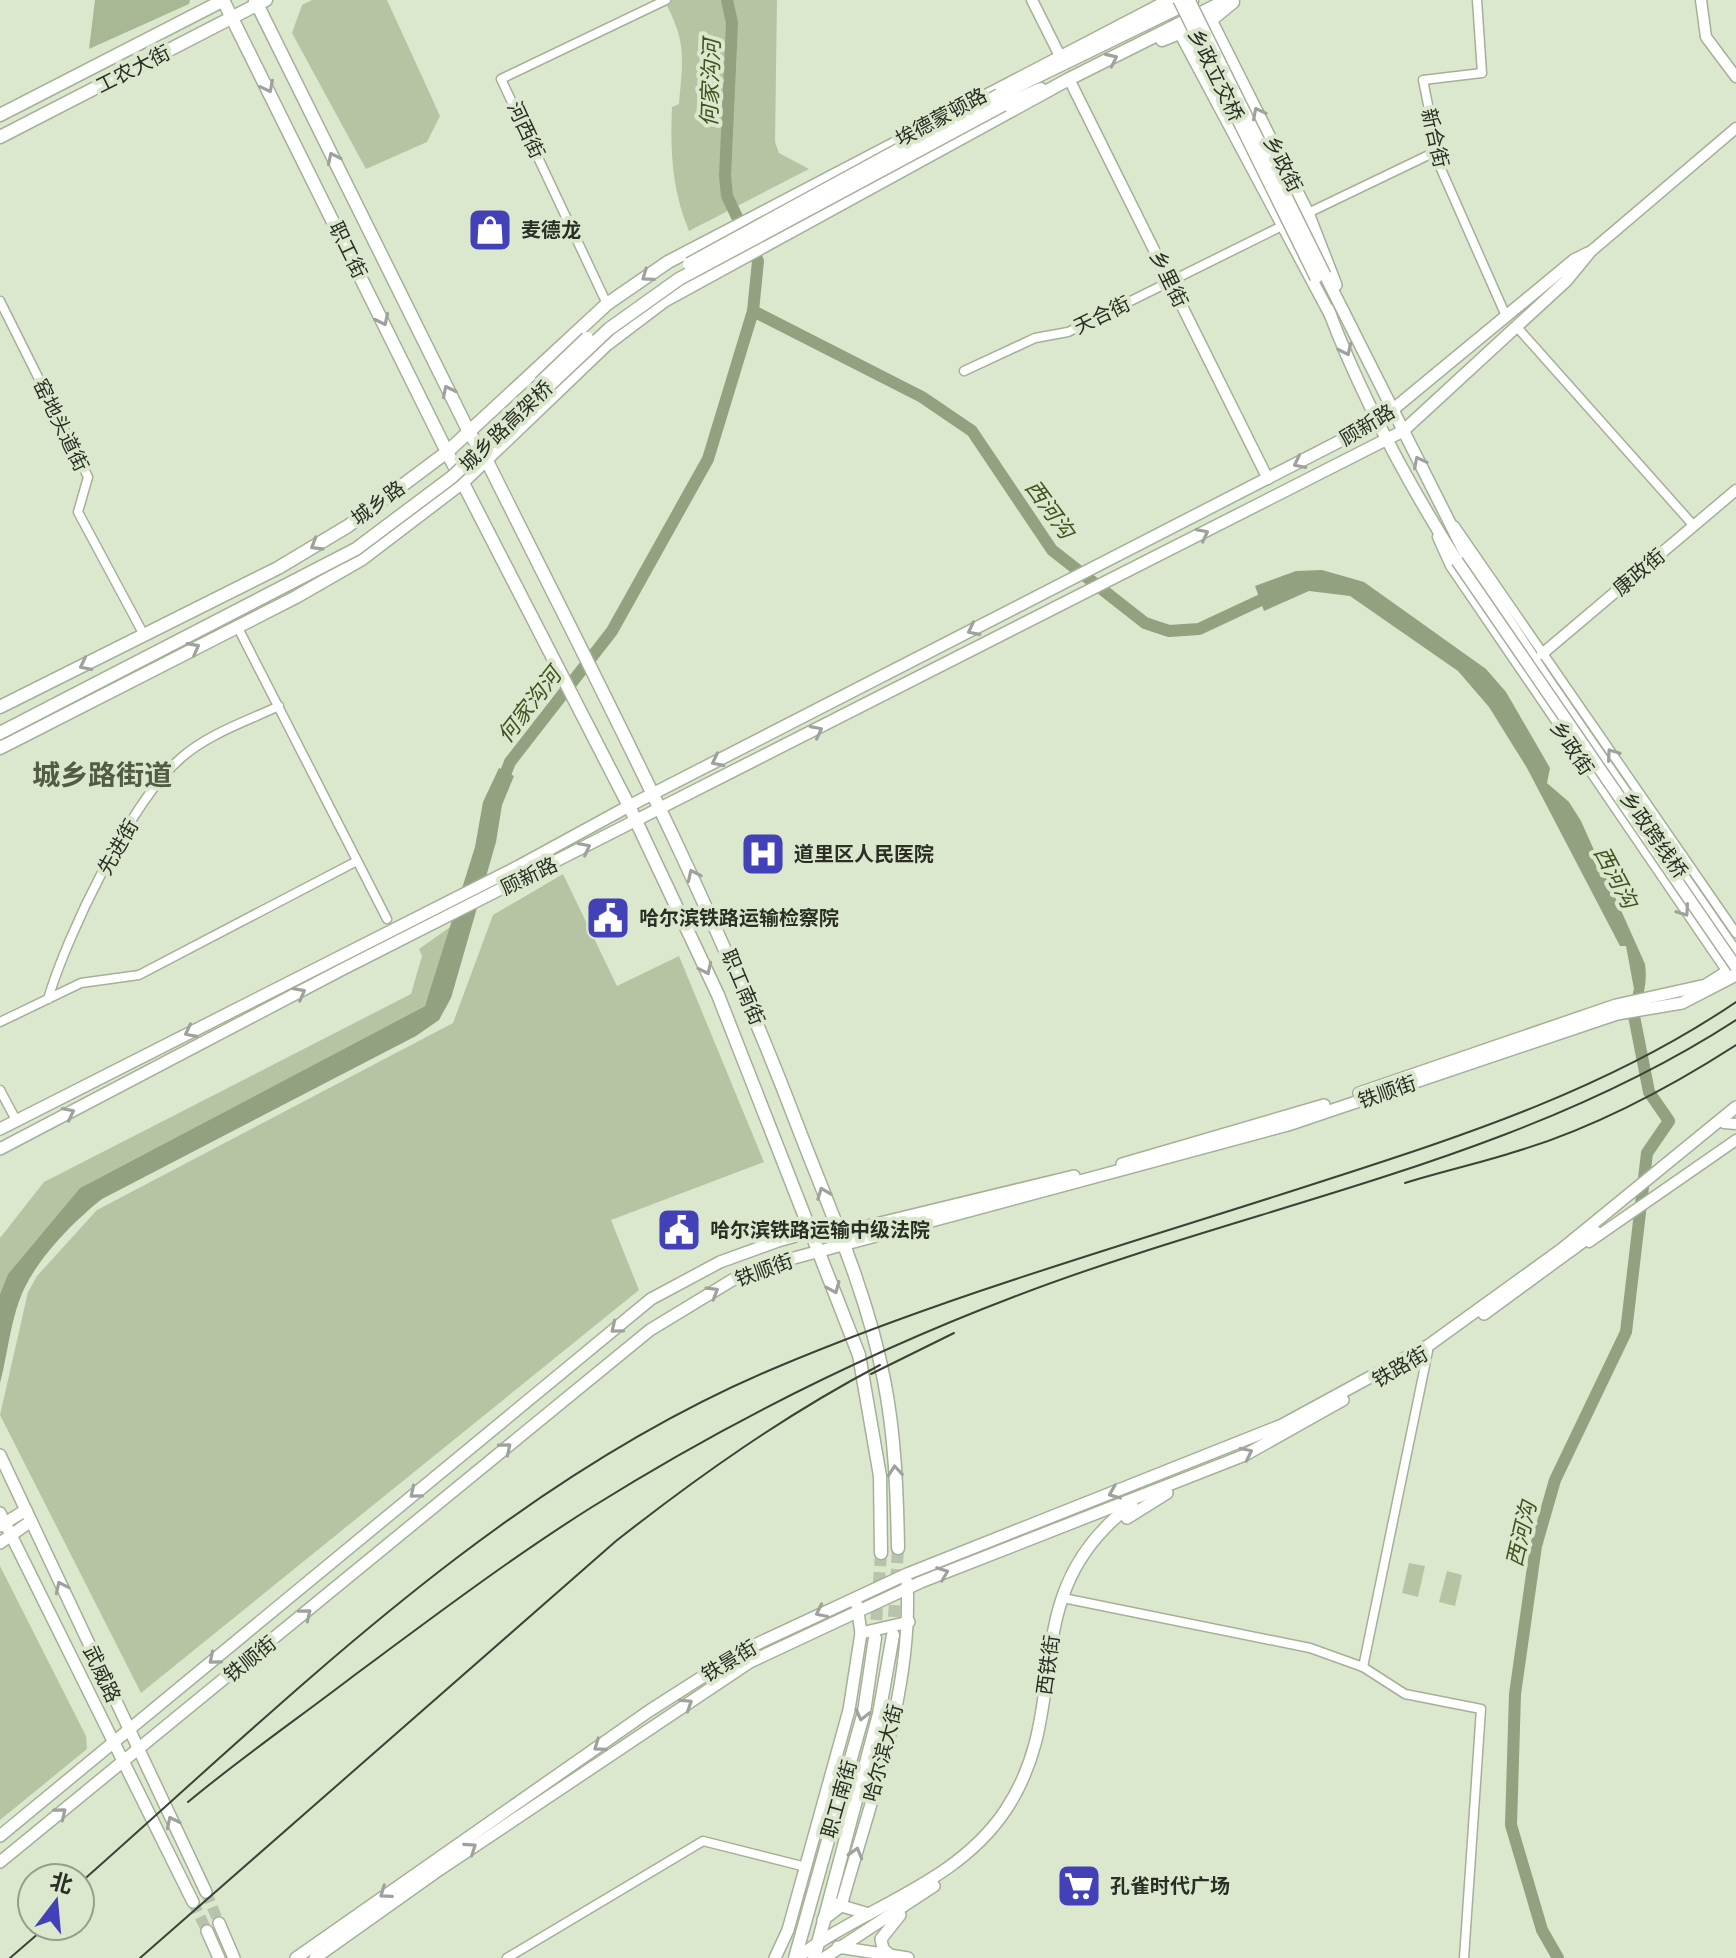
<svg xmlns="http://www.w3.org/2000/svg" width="1736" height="1958" font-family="'Noto Serif','Noto Sans SC',serif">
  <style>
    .green { fill: #b6c4a4 }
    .forest { fill: #a8b895 }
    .water { fill: #92a17f }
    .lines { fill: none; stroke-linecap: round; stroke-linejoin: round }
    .river { stroke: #92a17f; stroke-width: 12 }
    .secondary-tunnel { stroke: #b8c3ac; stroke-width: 11; stroke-dasharray: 11 5.5; stroke-linecap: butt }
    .primary-tunnel { stroke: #b8c3ac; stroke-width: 12; stroke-dasharray: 12 6; stroke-linecap: butt }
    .minor-casing { stroke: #a4b097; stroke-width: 11 }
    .tertiary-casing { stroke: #a4b097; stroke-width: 13 }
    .secondary-casing { stroke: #a4b097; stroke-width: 14 }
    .primary-casing { stroke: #a4b097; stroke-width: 15 }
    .trunk-casing { stroke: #a4b097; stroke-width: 15 }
    .minor { stroke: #fff; stroke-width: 8 }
    .tertiary { stroke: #fff; stroke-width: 10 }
    .secondary { stroke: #fff; stroke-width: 11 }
    .primary { stroke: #fff; stroke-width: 12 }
    .trunk { stroke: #fff; stroke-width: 12 }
    .rail { stroke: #3d4236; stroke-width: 2 }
    .secondary-bridge-casing { stroke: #a4b097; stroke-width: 14; stroke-linecap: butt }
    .trunk-bridge-casing { stroke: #a4b097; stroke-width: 15; stroke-linecap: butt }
    .secondary-bridge { stroke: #fff; stroke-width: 11 }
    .trunk-bridge { stroke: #fff; stroke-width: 12 }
    .oneway { stroke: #9fa19c }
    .labels { text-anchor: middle; stroke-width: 8; stroke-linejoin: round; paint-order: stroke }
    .street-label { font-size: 20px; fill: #2a2e24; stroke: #dce8ce }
    .poi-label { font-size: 20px; font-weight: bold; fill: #2a2e24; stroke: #dce8ce; text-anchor: start }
    .water-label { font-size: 22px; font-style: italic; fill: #40541f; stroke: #dce8ce }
    .district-label { font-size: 28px; font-weight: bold; fill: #525b45; stroke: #dce8ce }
  </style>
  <rect width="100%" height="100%" fill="#dce8ce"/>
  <!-- green -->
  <g class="green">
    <polygon points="312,0 387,0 440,116 427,142 366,169 292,33 302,5"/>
    <path d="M664,0H777L775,142L779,153L809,169L689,231C672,190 670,151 672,107L679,104C683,57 687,43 664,0Z"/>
    <polygon points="563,874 617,986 679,956 764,1162 611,1220 639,1290 141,1693 0,1415 28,1292 37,1276 97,1210 453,1023 493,915"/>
    <polygon points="453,925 425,1006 80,1188 8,1274 0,1294 0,1238 44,1182 411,994 422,956 419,949"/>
    <polygon points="1409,1563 1425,1566 1418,1597 1402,1593"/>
    <polygon points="0,1566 86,1736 87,1749 0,1820"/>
    <polygon points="1447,1571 1462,1575 1455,1606 1439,1602"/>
  </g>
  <!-- forest -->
  <polygon class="forest" points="95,0 190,0 189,4 89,49"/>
  <!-- water -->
  <g class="water">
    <path d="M1322,570L1364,582L1486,669L1506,692L1550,768L1547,783L1569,802L1581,821L1645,964C1648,984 1643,1008 1626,1020L1634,989L1626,946H1620L1527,768L1489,707L1458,671L1350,596L1309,591L1264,611L1255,586L1296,571Z"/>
    <path d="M499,768L514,776L502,805L496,842L451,998L439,1020L416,1036L102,1199C74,1221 41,1255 25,1287C11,1315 8,1353 0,1383V1294L8,1274L80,1188L425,1006L475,847L483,802Z"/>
  </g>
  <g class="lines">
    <!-- river -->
    <g class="river">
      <polyline points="753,311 922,397 972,431 1052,550 1145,623 1169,631 1199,629 1272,595"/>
      <polyline points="501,785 510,762 612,631 708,459 753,311 758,261 727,196 725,176 732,23 727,0"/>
      <polyline points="1558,1958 1542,1930 1511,1825 1515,1694 1536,1546 1555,1480 1626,1332 1647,1153 1669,1121 1649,1092 1634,1016 1637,1003"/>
    </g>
    <!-- secondary-tunnel -->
    <g class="secondary-tunnel">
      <polyline points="206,1892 219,1923"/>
      <polyline points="193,1902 207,1931"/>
    </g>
    <!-- primary-tunnel -->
    <g class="primary-tunnel">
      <polyline points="893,1635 898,1548"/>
      <polyline points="875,1638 881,1553"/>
    </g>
    <!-- minor casing -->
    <g class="minor-casing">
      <g id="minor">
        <polyline points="1477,0 1482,73 1423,80 1441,169 1506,316"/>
        <polyline points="1308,213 1437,151"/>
        <polyline points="0,301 88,477 78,512 144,635"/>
        <polyline points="607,304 501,79 666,0"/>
        <polyline points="1516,326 1694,526"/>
        <polyline points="964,371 1035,338 1068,332 1280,227"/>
        <polyline points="1455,526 1736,933"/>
        <polyline points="1437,537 1450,566 1727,972"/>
        <polyline points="237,626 387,919"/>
        <path d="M48,999C67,935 131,801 181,758C208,734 247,721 279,706"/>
        <polyline points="0,1022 81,983 139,975 357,861"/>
        <polyline points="0,1090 16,1120"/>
        <polyline points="1428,1351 1363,1667 1405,1694 1481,1709 1464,1958"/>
        <polyline points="1068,1599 1310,1648 1363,1667"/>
        <polyline points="507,1958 703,1841 806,1867"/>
      </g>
    </g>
    <!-- tertiary casing -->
    <g class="tertiary-casing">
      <g id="tertiary">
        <polyline points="1032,0 1060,56"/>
        <polyline points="1701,0 1706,37 1736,77"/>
        <polyline points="1069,79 1268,479"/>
        <polyline points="1589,253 1736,128"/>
        <polyline points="1542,654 1736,490"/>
        <polyline points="1724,1123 1736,1124"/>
        <polyline points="1589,1242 1736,1140"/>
      </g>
    </g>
    <!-- secondary casing -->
    <g class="secondary-casing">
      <g id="secondary">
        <polyline points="1211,20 1308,213 1336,285"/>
        <polyline points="1181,35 1331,316"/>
        <polyline points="1325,275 1467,557 1544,675 1736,953"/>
        <path d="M1328,309C1361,396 1407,482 1457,561"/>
        <polyline points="1359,1093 1616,1005 1706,985 1736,966"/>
        <polyline points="0,1129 519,866 629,806 1379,421 1574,260 1588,253"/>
        <polyline points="0,1149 341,970 1403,431 1566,281 1589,253"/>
        <polyline points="1122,1164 1324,1105"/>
        <polyline points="1484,1314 1596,1232"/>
        <polyline points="0,1455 206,1892"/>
        <polyline points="0,1513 193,1902"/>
        <polyline points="1127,1518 1167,1493"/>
        <polyline points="0,1526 26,1510"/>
        <polyline points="0,1543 31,1521"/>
        <polyline points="861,1633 909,1622"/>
        <polyline points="0,1836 651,1299 720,1262 778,1241 803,1234 851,1230 1074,1176"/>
        <polyline points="0,1862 650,1330 734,1279 794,1258 1288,1125 1617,1014 1682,1003 1736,975"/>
        <polyline points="835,1904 869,1914"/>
        <path d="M823,1920L841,1906C870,1801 913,1692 907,1582"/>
        <polyline points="219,1923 234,1958"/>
        <polyline points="207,1931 219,1958"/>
        <polyline points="838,1947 908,1958"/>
        <polyline points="890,1955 883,1949 881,1939 900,1915"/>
        <polyline points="296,1958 649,1711 746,1649 907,1574 1282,1425 1429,1345 1562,1249 1736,1107"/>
        <polyline points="315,1958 436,1872 750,1662 921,1582 1245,1455 1343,1400"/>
        <polyline points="775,1958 788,1930 849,1710 861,1633 857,1605"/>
        <path d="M797,1958C865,1906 955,1885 1005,1811C1077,1704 1011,1596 1132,1504"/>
        <polyline points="824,1958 934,1886"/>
      </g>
    </g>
    <!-- primary casing -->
    <g class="primary-casing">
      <g id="primary">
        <polyline points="223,0 447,452 629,806 718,995 859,1355 880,1476 881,1553"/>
        <path d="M255,0L469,432L486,459C595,678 709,893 796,1122C828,1206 867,1291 884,1380C895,1435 897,1492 898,1548"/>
        <polyline points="0,115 224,0"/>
        <polyline points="0,137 266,0"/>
        <polyline points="795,1958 864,1712 875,1638"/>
        <polyline points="814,1958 879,1714 893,1635"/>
      </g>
    </g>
    <!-- trunk casing -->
    <g class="trunk-casing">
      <g id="trunk">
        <polyline points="1162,40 1211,20 1233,2"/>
        <polyline points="999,95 1192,1"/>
        <polyline points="1003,105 1041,89"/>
        <polyline points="0,707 278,568 348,526 447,452 607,304 668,262 1170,0"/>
        <polyline points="0,748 296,597 362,559 463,482 606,345 664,301 1069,79 1227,0"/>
      </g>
    </g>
    <!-- minor -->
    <use href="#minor" class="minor"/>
    <!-- tertiary -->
    <use href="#tertiary" class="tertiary"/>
    <!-- secondary -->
    <use href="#secondary" class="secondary"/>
    <!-- primary -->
    <use href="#primary" class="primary"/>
    <!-- trunk -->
    <use href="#trunk" class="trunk"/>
    <!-- rail -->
    <g class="rail">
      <path d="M1405,1183C1440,1172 1476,1164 1511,1153C1590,1130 1666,1090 1736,1045"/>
      <polyline points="871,1374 954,1333"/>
      <path d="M188,1802C242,1757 300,1717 356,1674C433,1617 511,1558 592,1507C726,1423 869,1352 1016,1296C1257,1204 1517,1162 1736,1020"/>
      <path d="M80,1883C295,1693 506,1481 775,1368C953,1293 1142,1240 1326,1180C1469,1134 1611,1087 1736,1002"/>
      <polyline points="10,1958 47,1926"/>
      <path d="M140,1958L616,1541C700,1475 785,1415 880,1365"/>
    </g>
    <!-- secondary-bridge casing -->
    <g class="secondary-bridge-casing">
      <g id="secondary-bridge">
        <polyline points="1179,0 1316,278"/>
        <polyline points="1189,0 1325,275"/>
        <polyline points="1457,561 1736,967"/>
      </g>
    </g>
    <!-- trunk-bridge casing -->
    <g class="trunk-bridge-casing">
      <g id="trunk-bridge">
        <polyline points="689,264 999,95"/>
        <polyline points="540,383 587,338"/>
        <polyline points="0,733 356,549 452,477 609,329 679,279 1003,105"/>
      </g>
    </g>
    <!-- secondary-bridge -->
    <use href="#secondary-bridge" class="secondary-bridge"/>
    <!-- trunk-bridge -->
    <use href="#trunk-bridge" class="trunk-bridge"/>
  </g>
  <!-- one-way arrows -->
  <defs><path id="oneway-chevron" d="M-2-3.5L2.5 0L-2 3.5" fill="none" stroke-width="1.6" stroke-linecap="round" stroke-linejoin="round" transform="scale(2)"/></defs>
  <g class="oneway">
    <use href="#oneway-chevron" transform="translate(1112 59) rotate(-25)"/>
    <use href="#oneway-chevron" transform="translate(268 87) rotate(63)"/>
    <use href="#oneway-chevron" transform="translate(1258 113) rotate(-117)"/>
    <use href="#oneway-chevron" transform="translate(333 158) rotate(-116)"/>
    <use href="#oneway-chevron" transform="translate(647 276) rotate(145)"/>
    <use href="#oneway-chevron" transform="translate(383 320) rotate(64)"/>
    <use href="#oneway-chevron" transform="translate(1346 350) rotate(65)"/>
    <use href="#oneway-chevron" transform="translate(448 391) rotate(-116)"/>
    <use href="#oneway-chevron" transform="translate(1419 462) rotate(-117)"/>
    <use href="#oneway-chevron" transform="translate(1299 463) rotate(153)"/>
    <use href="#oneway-chevron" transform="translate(1203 534) rotate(-27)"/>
    <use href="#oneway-chevron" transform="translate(316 545) rotate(149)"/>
    <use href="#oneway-chevron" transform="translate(973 630) rotate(153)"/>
    <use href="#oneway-chevron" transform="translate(194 648) rotate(-28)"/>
    <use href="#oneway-chevron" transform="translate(85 665) rotate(153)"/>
    <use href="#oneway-chevron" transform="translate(817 731) rotate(-27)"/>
    <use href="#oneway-chevron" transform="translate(1612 754) rotate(-125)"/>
    <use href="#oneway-chevron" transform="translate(717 761) rotate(153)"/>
    <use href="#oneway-chevron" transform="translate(585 848) rotate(-27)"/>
    <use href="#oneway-chevron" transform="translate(693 875) rotate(-115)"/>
    <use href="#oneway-chevron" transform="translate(1684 911) rotate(55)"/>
    <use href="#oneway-chevron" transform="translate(706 969) rotate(65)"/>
    <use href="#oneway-chevron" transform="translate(300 993) rotate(-28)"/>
    <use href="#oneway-chevron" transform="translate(190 1032) rotate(153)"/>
    <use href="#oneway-chevron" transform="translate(69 1113) rotate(-27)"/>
    <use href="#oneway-chevron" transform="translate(823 1193) rotate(-111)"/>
    <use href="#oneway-chevron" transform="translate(834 1288) rotate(67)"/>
    <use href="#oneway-chevron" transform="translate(713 1292) rotate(-31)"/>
    <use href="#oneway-chevron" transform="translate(616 1328) rotate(141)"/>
    <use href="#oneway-chevron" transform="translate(506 1448) rotate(-40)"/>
    <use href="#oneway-chevron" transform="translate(1247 1453) rotate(-26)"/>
    <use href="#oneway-chevron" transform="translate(895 1471) rotate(-95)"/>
    <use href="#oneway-chevron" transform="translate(415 1493) rotate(140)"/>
    <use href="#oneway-chevron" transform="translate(1114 1493) rotate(158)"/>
    <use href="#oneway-chevron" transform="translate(943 1573) rotate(-21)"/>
    <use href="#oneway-chevron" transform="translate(61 1587) rotate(-115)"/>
    <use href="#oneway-chevron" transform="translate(821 1612) rotate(154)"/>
    <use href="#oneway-chevron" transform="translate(306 1614) rotate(-39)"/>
    <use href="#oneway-chevron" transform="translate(214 1659) rotate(140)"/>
    <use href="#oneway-chevron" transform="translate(687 1704) rotate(-33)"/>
    <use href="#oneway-chevron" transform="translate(862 1715) rotate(104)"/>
    <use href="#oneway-chevron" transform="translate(599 1746) rotate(145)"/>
    <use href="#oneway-chevron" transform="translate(61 1813) rotate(-39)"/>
    <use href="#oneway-chevron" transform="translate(172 1822) rotate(-116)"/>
    <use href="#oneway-chevron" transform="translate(471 1848) rotate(-34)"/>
    <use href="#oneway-chevron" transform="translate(856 1853) rotate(-74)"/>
    <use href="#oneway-chevron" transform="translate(385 1893) rotate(145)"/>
  </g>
  <!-- icons -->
  <defs>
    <g id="shop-square" transform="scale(2.3)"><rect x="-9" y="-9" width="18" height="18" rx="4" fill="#4341b7" stroke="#dce8ce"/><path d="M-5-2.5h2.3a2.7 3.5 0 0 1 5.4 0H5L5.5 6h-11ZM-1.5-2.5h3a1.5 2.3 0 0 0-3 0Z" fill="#fff"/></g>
    <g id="hospital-square" transform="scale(2.3)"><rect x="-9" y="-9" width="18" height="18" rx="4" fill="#4341b7" stroke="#dce8ce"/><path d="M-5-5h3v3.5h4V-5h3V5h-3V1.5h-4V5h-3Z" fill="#fff"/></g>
    <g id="civic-square" transform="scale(2.3)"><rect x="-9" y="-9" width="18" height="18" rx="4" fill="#4341b7" stroke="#dce8ce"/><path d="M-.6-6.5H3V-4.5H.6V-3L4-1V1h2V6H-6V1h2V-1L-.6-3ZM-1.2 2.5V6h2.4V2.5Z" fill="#fff"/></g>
    <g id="supermarket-square" transform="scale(2.3)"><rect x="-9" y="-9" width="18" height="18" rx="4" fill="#4341b7" stroke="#dce8ce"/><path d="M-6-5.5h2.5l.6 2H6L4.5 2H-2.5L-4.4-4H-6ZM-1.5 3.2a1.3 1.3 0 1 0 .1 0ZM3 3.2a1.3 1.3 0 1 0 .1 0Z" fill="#fff"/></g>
  </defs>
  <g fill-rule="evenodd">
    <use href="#shop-square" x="490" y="230"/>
    <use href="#hospital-square" x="763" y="854"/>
    <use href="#civic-square" x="608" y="918"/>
    <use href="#civic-square" x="679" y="1230"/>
    <use href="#supermarket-square" x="1079" y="1886"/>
  </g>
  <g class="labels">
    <!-- street labels -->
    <g class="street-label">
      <text transform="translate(133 69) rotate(-27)" y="7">工农大街</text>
      <text transform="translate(1216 75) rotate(64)" y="7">乡政立交桥</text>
      <text transform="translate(941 117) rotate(-28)" y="7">埃德蒙顿路</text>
      <text transform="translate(526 130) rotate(65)" y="7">河西街</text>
      <text transform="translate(1435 138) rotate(77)" y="7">新合街</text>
      <text transform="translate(1283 164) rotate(63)" y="7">乡政街</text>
      <text transform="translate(348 250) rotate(64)" y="7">职工街</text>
      <text transform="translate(1169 279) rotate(64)" y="7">乡里街</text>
      <text transform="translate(1102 315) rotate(-26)" y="7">天合街</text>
      <text transform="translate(61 425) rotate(64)" y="7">窑地头道街</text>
      <text transform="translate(1367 425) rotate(-31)" y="7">顾新路</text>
      <text transform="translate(506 426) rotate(-44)" y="7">城乡路高架桥</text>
      <text transform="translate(378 503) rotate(-36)" y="7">城乡路</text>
      <text transform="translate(1639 572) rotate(-40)" y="7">康政街</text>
      <text transform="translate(1572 748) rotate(56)" y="7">乡政街</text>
      <text transform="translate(1654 835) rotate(55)" y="7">乡政跨线桥</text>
      <text transform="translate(118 847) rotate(-60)" y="7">先进街</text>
      <text transform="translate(529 876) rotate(-26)" y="7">顾新路</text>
      <text transform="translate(743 987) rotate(67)" y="7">职工南街</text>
      <text transform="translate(1387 1092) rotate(-19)" y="7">铁顺街</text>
      <text transform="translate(764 1270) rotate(-20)" y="7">铁顺街</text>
      <text transform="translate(1400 1367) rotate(-30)" y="7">铁路街</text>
      <text transform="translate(250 1659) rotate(-39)" y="7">铁顺街</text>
      <text transform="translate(729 1661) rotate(-31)" y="7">铁景街</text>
      <text transform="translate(1048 1665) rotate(-82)" y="7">西铁街</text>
      <text transform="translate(102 1674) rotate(65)" y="7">武威路</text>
      <text transform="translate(883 1753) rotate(-75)" y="7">哈尔滨大街</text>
      <text transform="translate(839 1799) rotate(-74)" y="7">职工南街</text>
    </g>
    <!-- poi labels -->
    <g class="poi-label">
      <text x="521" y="237">麦德龙</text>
      <text x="794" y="861">道里区人民医院</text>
      <text x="639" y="925">哈尔滨铁路运输检察院</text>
      <text x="710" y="1237">哈尔滨铁路运输中级法院</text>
      <text x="1110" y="1893">孔雀时代广场</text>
    </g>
    <!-- water labels -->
    <g class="water-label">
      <text transform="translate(710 83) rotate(-88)" y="8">何家沟河</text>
      <text transform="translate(1050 509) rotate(54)" y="8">西河沟</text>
      <text transform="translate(529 705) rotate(-52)" y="8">何家沟河</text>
      <text transform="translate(1616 877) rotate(62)" y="8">西河沟</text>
      <text transform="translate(1521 1534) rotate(-77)" y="8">西河沟</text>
    </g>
    <!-- district labels -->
    <g class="district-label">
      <text x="102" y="785">城乡路街道</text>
    </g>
  </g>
  <!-- north arrow -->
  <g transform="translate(56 1902) rotate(16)"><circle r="38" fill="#dce8ce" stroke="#959e8a" stroke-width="2"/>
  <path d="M0-6L14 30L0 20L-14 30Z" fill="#4341b7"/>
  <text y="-12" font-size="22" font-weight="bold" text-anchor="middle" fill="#2a2e24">北</text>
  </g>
</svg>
